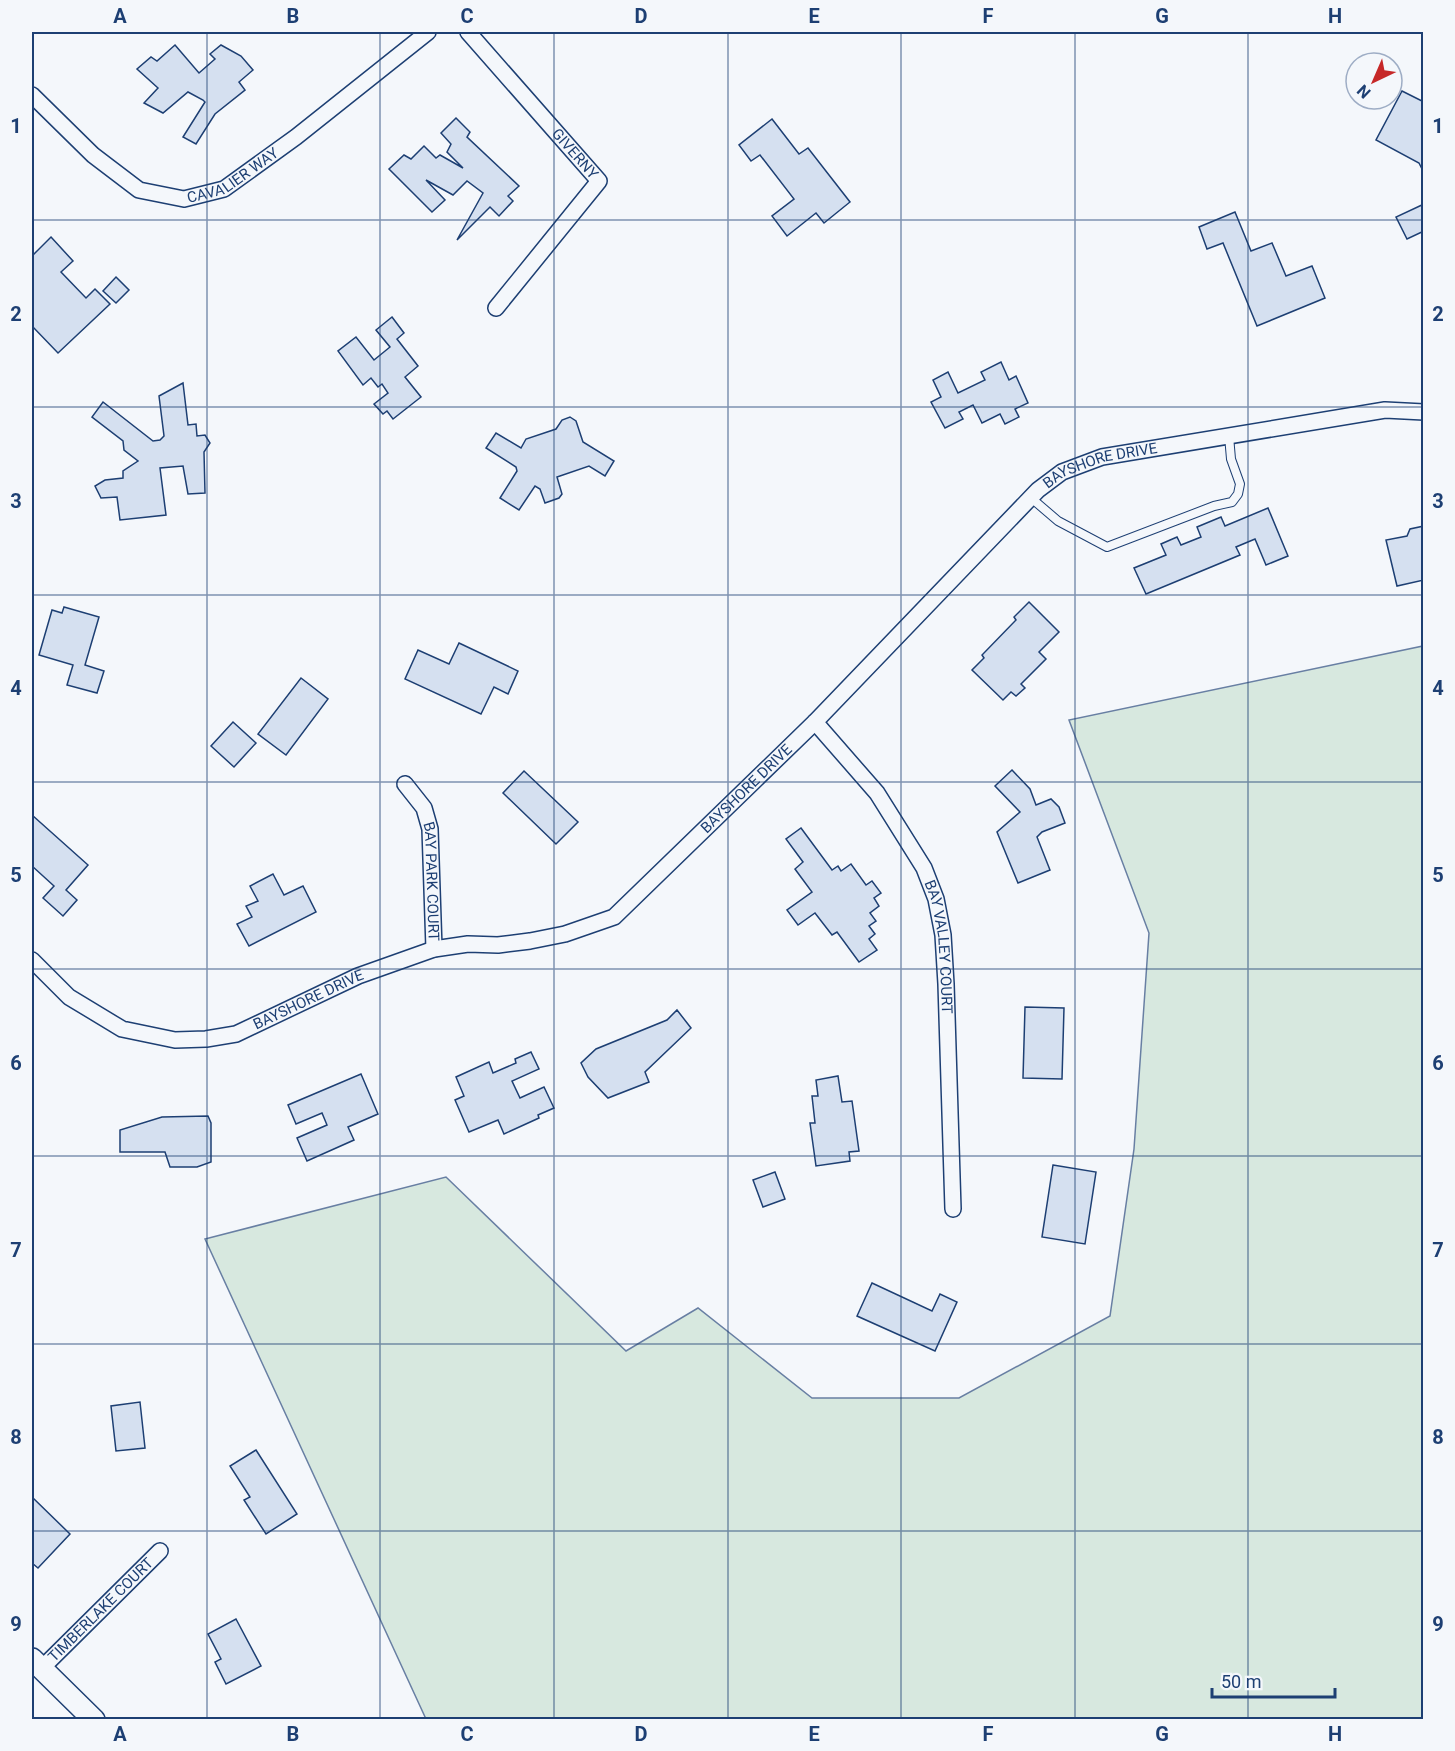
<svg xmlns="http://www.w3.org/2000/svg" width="1455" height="1751" font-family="Roboto,sans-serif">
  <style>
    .green { fill: #d7e8df; stroke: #687fa3; stroke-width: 1.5 }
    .building { fill: #d5e0f0; stroke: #1d3f73; stroke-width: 1.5 }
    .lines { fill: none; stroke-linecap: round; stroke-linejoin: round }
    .lane-casing { stroke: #1d3f73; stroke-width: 10 }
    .street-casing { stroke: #1d3f73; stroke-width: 18 }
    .secondary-casing { stroke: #1d3f73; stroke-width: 24 }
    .lane { stroke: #f4f7fb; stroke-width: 8 }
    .street { stroke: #f4f7fb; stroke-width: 15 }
    .secondary { stroke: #f4f7fb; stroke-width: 21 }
    .grid { fill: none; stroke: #1d3f73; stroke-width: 1.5; stroke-opacity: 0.55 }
    .labels { text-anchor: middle; stroke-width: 4.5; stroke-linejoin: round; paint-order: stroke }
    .street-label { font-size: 15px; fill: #1d3f73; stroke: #f4f7fb }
    .neatline { fill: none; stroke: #1d3f73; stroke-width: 2 }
    .grid-label { font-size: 20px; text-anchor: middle; font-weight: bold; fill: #1d3f73 }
  </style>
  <rect width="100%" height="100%" fill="#f4f7fb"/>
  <!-- green -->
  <polygon class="green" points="1423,646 1423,1719 426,1719 205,1239 446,1177 626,1351 698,1308 812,1398 959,1398 1110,1316 1134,1149 1149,933 1069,720"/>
  <!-- building -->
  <g class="building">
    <polygon points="175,45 199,73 215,59 210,54 221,45 241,56 253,70 239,82 245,90 215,114 196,144 183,137 205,102 203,100 188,92 163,113 144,103 158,88 137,69 151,57 157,61"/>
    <polygon points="1402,91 1424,102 1424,173 1419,163 1376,140"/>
    <polygon points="456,118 470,132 467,137 519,186 508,196 513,201 499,216 490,207 457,240 483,193 467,181 453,195 426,180 445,200 432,212 389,169 404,155 411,159 424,146 436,158 440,155 463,168 447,152 451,144 441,133"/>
    <polygon points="772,119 799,154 808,148 850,202 824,223 816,213 787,236 772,216 794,199 760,155 751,161 739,145"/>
    <polygon points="1424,204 1424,231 1407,239 1396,217"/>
    <polygon points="1235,212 1251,251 1272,243 1286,276 1312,266 1325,298 1257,326 1223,243 1207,249 1199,227"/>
    <polygon points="51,237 73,261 61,272 86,298 95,289 110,304 58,353 32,326 32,256"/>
    <polygon points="116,277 129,290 116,303 103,291"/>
    <polygon points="392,317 404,333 397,339 418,366 405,377 421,397 393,419 387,411 383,414 374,404 388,393 382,384 378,387 371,378 363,385 338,351 356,337 374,360 390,347 376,330"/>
    <polygon points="1001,362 1009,380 1016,376 1028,403 1015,409 1019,417 1005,424 1000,414 982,423 973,405 959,412 963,419 945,428 931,402 941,397 933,380 948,372 958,393 985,380 981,372"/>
    <polygon points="183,383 188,425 196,424 197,436 205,435 210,443 204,452 205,493 188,494 183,466 160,468 166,515 120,520 117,497 101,498 95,486 105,480 123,478 123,471 138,461 124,450 123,441 92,417 103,402 153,441 160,440 164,436 159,396"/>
    <polygon points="570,417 576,421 583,442 614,461 605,476 589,466 557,477 562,494 559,498 545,503 540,489 535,486 519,510 500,498 517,471 516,467 486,448 496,433 521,448 526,439 556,429 562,420"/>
    <polygon points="1268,508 1288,556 1266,565 1255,539 1236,547 1240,555 1146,594 1134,568 1166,555 1161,544 1177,537 1181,545 1201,537 1197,527 1221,517 1225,526"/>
    <polygon points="1424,526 1424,580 1397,586 1386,540 1407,536 1410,529"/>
    <polygon points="1029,602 1059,632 1039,652 1046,659 1021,684 1025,688 1016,696 1011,692 1003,700 972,670 984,658 982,655 1016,620 1014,617"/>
    <polygon points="64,607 99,617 85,665 104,671 97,693 67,685 73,665 39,655 52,610 62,613"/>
    <polygon points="459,643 518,671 508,694 494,687 481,714 405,679 418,650 449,664"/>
    <polygon points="301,678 328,699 286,755 258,734"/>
    <polygon points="233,722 256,743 234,767 211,746"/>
    <polygon points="1012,770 1030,789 1036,805 1051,799 1059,807 1065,823 1042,832 1037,837 1050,870 1018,883 997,832 1020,812 995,786"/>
    <polygon points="524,771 578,822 556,844 503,793"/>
    <polygon points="32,815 88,865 66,890 77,900 63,916 43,898 54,886 32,866"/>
    <polygon points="801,828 832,870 838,866 841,871 851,864 866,885 872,881 881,893 874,898 879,906 870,913 876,921 869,926 875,934 869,939 877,950 859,962 837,932 832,935 815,913 798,925 787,910 812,892 795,869 803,862 786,839"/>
    <polygon points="273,874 284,895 303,886 316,912 249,946 237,924 252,917 246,906 258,901 250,886"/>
    <polygon points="1025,1007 1064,1008 1062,1079 1023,1078"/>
    <polygon points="677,1010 691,1028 645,1072 649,1082 608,1098 588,1077 581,1063 596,1049 667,1020"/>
    <polygon points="531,1052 539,1069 512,1081 520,1098 544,1087 554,1108 538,1115 539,1118 504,1134 498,1120 469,1132 455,1100 464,1096 456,1077 489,1062 493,1073 516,1063 515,1059"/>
    <polygon points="361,1074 378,1114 348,1127 354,1140 307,1161 297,1138 327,1125 322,1113 296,1124 288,1105"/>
    <polygon points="838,1076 842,1102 852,1101 859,1151 849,1152 850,1161 816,1166 810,1123 815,1123 812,1096 818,1096 816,1080"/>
    <polygon points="208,1116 211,1123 211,1162 197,1167 170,1167 165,1152 120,1152 120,1130 162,1117"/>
    <polygon points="1053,1165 1096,1172 1085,1244 1042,1237"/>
    <polygon points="775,1172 785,1199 763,1207 753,1180"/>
    <polygon points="872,1283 932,1311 940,1294 957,1302 935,1351 857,1316"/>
    <polygon points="140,1402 145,1448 116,1451 111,1406"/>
    <polygon points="256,1450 297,1514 266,1534 244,1500 250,1497 230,1466"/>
    <polygon points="32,1497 70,1534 38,1568 32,1563"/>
    <polygon points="236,1619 261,1666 226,1684 215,1662 221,1659 208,1634"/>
  </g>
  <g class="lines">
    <!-- lane casing -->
    <g class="lane-casing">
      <polyline id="lane" points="1030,497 1058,521 1107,547 1214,506 1232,502 1238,494 1240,484 1231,459 1229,436"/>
    </g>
    <!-- street casing -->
    <g class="street-casing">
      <g id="street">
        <path id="s1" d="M468,32L599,181L496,308"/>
        <path id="s2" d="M32,95L93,155L139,190L184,199L224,189L296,137L428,32"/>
        <path id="s3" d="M815,722L877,793L924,868L936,899L943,935L946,984L953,1209"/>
        <path id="s4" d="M405,784L424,808L430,829L434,949"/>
        <path id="s5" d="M32,960L69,997L122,1029L175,1040L206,1039L236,1034L358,976L434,949L468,944L498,945L530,941L565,934L614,917L815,722L1038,490L1062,472L1102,457L1385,410L1424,412"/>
        <path id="s6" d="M41,1669L160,1551"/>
      </g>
    </g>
    <!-- secondary casing -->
    <g class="secondary-casing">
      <polyline id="secondary" points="32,1659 94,1720"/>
    </g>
    <!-- lane -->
    <use href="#lane" class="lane"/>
    <!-- street -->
    <use href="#street" class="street"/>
    <!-- secondary -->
    <use href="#secondary" class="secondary"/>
  </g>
  <!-- grid -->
  <path class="grid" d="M207,32V1720M380,32V1720M554,32V1720M728,32V1720M901,32V1720M1075,32V1720M1248,32V1720M32,220H1424M32,407H1424M32,595H1424M32,782H1424M32,969H1424M32,1156H1424M32,1344H1424M32,1531H1424"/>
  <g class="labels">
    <!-- street labels -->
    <g class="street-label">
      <text dy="5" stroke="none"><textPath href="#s1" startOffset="162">GIVERNY</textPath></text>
      <text dy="5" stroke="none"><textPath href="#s2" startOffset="244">CAVALIER WAY</textPath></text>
      <text dy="5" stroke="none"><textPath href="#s5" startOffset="1300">BAYSHORE DRIVE</textPath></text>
      <text dy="5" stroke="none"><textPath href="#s5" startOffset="814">BAYSHORE DRIVE</textPath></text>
      <text dy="5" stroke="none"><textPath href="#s4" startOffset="105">BAY PARK COURT</textPath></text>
      <text dy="5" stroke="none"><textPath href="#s3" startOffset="264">BAY VALLEY COURT</textPath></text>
      <text dy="5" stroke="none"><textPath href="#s5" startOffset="310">BAYSHORE DRIVE</textPath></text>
      <text dy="5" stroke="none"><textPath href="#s6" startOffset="84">TIMBERLAKE COURT</textPath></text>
    </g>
  </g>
  <!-- border -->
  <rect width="1455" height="1751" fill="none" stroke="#f4f7fb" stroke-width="66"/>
  <!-- north arrow -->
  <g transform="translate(1374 81) rotate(224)"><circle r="28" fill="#f4f7fb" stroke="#9eadc5" stroke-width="1.5"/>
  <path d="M0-4.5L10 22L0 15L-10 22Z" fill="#c62828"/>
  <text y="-9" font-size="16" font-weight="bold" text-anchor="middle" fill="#1d3f73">N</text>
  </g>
  <!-- scale -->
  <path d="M1212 1688v9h123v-9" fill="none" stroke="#1d3f73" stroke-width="3"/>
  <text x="1221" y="1688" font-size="18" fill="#1d3f73" stroke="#f4f7fb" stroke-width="4.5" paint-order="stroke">50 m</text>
  <rect x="33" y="33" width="1389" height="1685" class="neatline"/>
  <g class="grid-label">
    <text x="120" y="23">A</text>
    <text x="293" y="23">B</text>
    <text x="467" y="23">C</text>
    <text x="641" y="23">D</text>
    <text x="814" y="23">E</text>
    <text x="988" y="23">F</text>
    <text x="1162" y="23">G</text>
    <text x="1335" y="23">H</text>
    <text x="16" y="133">1</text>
    <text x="1438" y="133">1</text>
    <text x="16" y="321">2</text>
    <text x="1438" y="321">2</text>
    <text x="16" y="508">3</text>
    <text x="1438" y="508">3</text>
    <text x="16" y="695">4</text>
    <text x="1438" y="695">4</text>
    <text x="16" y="882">5</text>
    <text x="1438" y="882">5</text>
    <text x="16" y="1070">6</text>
    <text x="1438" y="1070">6</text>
    <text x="16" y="1257">7</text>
    <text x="1438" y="1257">7</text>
    <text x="16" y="1444">8</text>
    <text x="1438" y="1444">8</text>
    <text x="16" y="1631">9</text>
    <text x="1438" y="1631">9</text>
    <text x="120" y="1741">A</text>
    <text x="293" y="1741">B</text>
    <text x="467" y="1741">C</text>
    <text x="641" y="1741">D</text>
    <text x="814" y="1741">E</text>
    <text x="988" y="1741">F</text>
    <text x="1162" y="1741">G</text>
    <text x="1335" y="1741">H</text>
  </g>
</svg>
